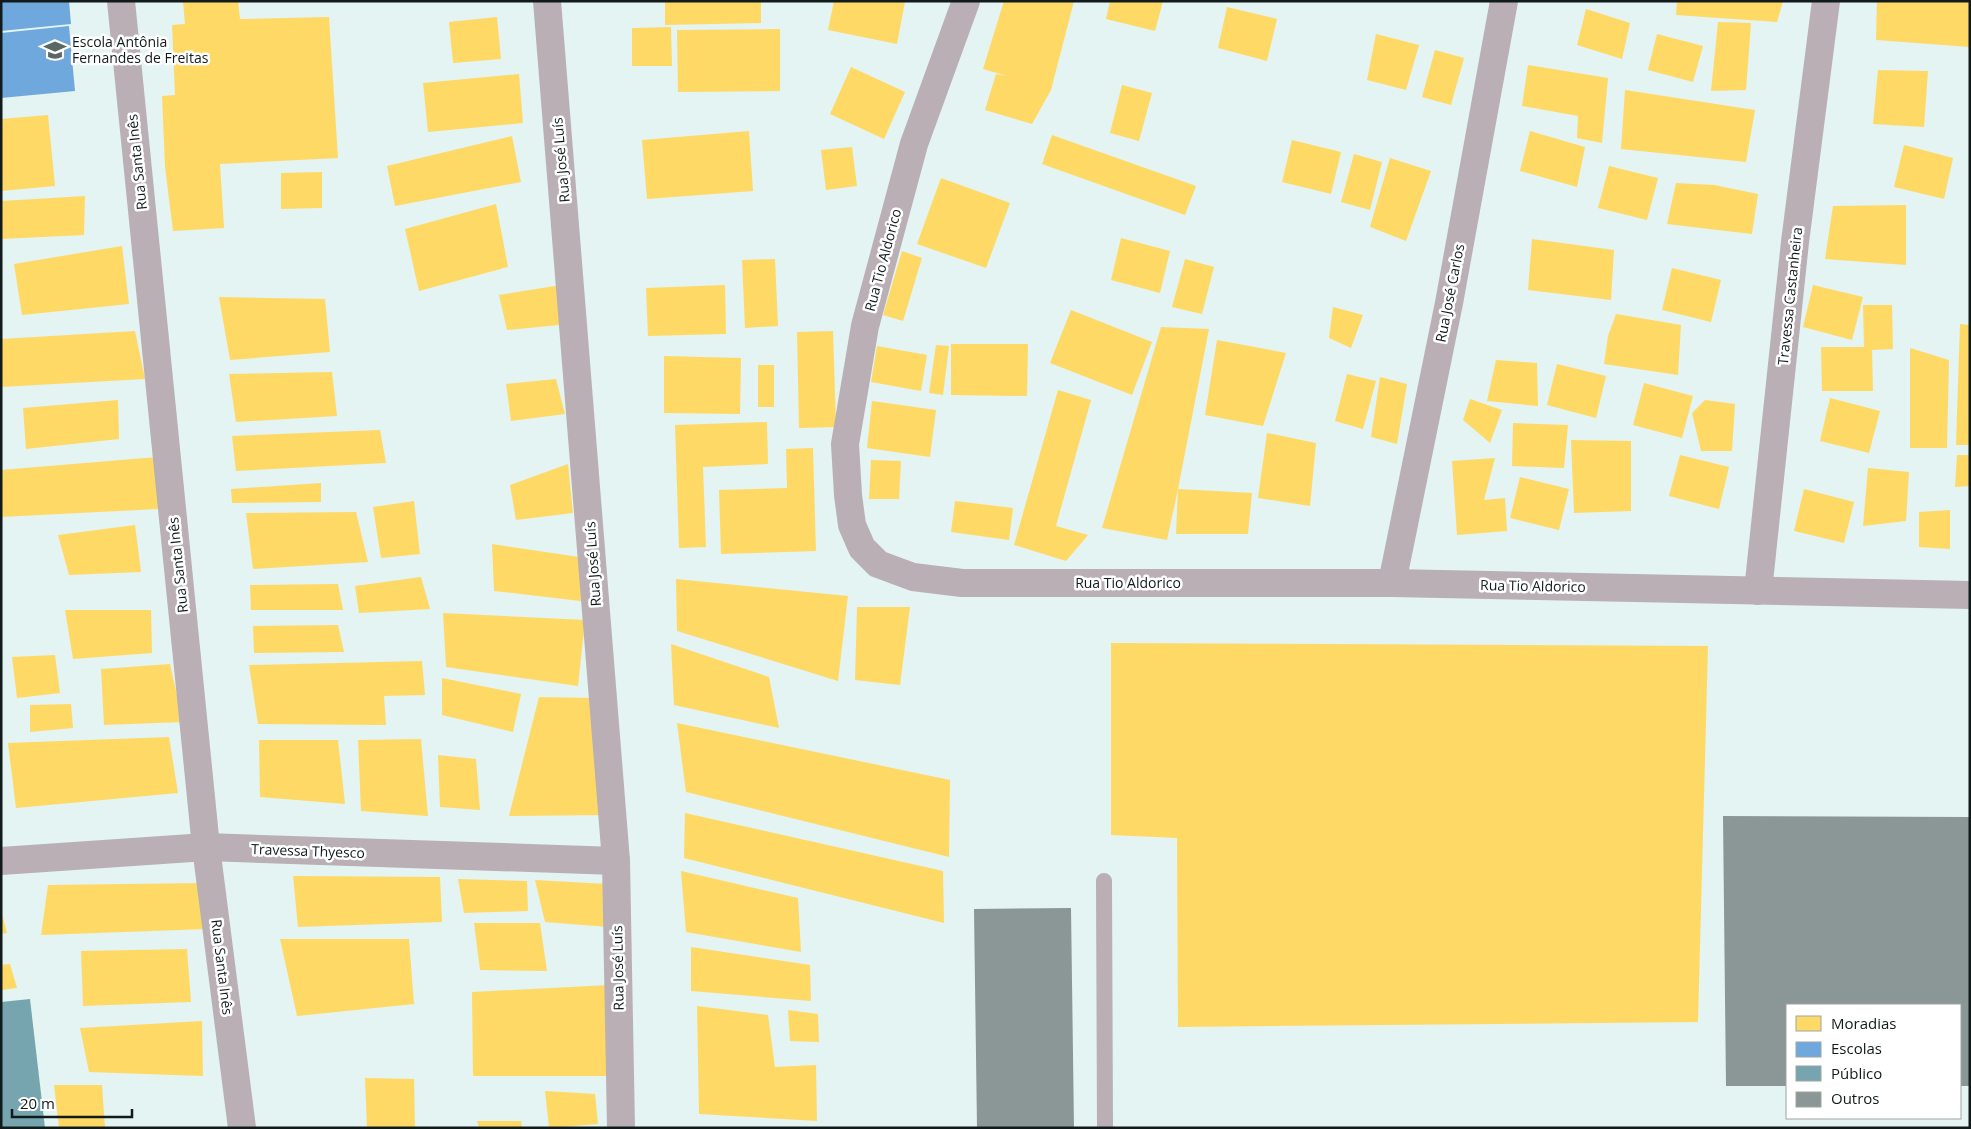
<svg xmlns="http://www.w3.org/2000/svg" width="1971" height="1129" font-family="'Open Sans',sans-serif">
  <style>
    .homes { fill: #ffd966 }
    .schools { fill: #6fa8dc }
    .public { fill: #76a5af }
    .building { fill: #8a9796 }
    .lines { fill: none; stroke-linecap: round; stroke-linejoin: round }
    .lane { stroke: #baafb5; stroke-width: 16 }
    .street { stroke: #baafb5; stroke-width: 28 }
    .labels { text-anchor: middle; stroke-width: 5; stroke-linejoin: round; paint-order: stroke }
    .poi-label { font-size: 14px; fill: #111b1b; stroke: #fff; text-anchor: start }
    .street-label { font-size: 14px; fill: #111b1b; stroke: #fff }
  </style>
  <rect width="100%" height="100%" fill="#e3f4f2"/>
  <!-- homes -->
  <g class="homes">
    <polygon points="183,1 238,1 240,19 329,17 338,158 220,164 224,228 173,231 165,167 162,96 175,95 172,25 185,24"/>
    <polygon points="665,1 761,1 761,23 665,25"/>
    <polygon points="834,1 905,1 897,44 828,30"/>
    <polygon points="1004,1 1074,1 1051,90 1032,124 985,110 996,74 1007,76 983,69"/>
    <polygon points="1110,1 1163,1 1155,31 1106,19"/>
    <polygon points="1677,1 1783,1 1777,22 1676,15"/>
    <polygon points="1877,1 1970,1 1970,47 1876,40"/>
    <polygon points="1227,7 1277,19 1267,61 1218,48"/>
    <polygon points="1586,9 1630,23 1622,59 1577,45"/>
    <polygon points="497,17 501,59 453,63 449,22"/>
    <polygon points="1718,22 1751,23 1746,90 1711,91"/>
    <polygon points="671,27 672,66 632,66 632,28"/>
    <polygon points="780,29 780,91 678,92 677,30"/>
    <polygon points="1376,34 1419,45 1406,90 1367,80"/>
    <polygon points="1657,34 1703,46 1693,82 1648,70"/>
    <polygon points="1435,50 1464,58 1451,105 1422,97"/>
    <polygon points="1528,65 1608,78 1602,143 1577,138 1578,116 1522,106"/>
    <polygon points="851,67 905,92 884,139 830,114"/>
    <polygon points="1878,70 1928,71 1924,127 1873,124"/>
    <polygon points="519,74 523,123 428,132 423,83"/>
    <polygon points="1122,85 1152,93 1139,141 1110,133"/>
    <polygon points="1625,90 1755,110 1746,162 1621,149"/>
    <polygon points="48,115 55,186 1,191 1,119"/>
    <polygon points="749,131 753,191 647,199 642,140"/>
    <polygon points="1530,131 1585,147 1577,187 1520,171"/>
    <polygon points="1052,135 1196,186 1185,215 1042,164"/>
    <polygon points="512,136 521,182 395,206 387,166"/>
    <polygon points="1292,140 1341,152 1331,194 1282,182"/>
    <polygon points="1904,145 1953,158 1944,199 1894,187"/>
    <polygon points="852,147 857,186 826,190 821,150"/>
    <polygon points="1354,154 1382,162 1370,210 1341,202"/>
    <polygon points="1390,158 1431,171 1406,241 1370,227"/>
    <polygon points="1609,166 1658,178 1647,220 1598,208"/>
    <polygon points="322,172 322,208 281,209 281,173"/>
    <polygon points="941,178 1010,203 986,268 917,244"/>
    <polygon points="1676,183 1714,185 1758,194 1752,234 1667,224"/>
    <polygon points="85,196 84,235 1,239 1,201"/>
    <polygon points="496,204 508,267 419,291 405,229"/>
    <polygon points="1906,205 1906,265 1825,259 1833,206"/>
    <polygon points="1121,238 1170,251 1160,293 1111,280"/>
    <polygon points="1532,239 1614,250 1611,300 1528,290"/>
    <polygon points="122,246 129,304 22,315 14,264"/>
    <polygon points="902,251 922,258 903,321 883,315"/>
    <polygon points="775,259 778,326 745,328 742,260"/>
    <polygon points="1185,259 1214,267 1202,314 1172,307"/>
    <polygon points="1672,268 1721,280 1711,322 1662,310"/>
    <polygon points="561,285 569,324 507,330 499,295"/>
    <polygon points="725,285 726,334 648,336 646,288"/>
    <polygon points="1813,285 1863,297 1852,340 1803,327"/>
    <polygon points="219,297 325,299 330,352 230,360"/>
    <polygon points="1863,305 1892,305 1893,349 1872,350 1873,391 1822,391 1821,347 1864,347"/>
    <polygon points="1333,307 1363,315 1351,348 1329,338"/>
    <polygon points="1071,310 1152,342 1132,395 1050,363"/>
    <polygon points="1616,314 1681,325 1678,375 1604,364 1608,336"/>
    <polygon points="1960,324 1970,325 1970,445 1956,445"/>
    <polygon points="1161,327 1209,329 1178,489 1252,493 1248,534 1176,534 1178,489 1167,540 1102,528"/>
    <polygon points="135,331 145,379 1,387 1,339"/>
    <polygon points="833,331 836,427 799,428 797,332"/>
    <polygon points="1217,340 1286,353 1263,426 1205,415"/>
    <polygon points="951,344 1028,344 1027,396 951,395"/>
    <polygon points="936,345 949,346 943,395 929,393"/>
    <polygon points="877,346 927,355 921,391 871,382"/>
    <polygon points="1910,348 1949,360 1947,448 1910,448"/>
    <polygon points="664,356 741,358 740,414 664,413"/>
    <polygon points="1496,360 1537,363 1538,406 1487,401"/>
    <polygon points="1557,364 1606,376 1596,418 1547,405"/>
    <rect x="758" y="365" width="16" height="42"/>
    <polygon points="332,372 337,416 236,422 229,374"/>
    <polygon points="1347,374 1376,381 1363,429 1335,421"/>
    <polygon points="1380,377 1407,384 1397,444 1371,437"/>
    <polygon points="556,379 565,414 511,421 506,384"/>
    <polygon points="1644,383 1693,396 1682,438 1633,425"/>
    <polygon points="1058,390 1091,400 1056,526 1088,535 1066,561 1014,545"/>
    <polygon points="1830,398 1880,411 1869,453 1820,441"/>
    <polygon points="1470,399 1502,410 1490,443 1463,420"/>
    <polygon points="118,400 119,439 26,449 23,408"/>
    <polygon points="1705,400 1735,404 1732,451 1701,451 1692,413"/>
    <polygon points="872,401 936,410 930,457 867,448"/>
    <polygon points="767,422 768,464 703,467 706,547 679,548 675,425"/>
    <polygon points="1513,423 1568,425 1564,468 1512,466"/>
    <polygon points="380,430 386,463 236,471 232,436"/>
    <polygon points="1267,433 1316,443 1310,506 1258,498"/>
    <polygon points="1571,440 1631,441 1631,511 1574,513"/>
    <polygon points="813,448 816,551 721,554 719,490 787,488 786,449"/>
    <polygon points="1680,455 1729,467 1719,509 1669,496"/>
    <polygon points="1957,455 1970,455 1970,486 1955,487"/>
    <polygon points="157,457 158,509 1,517 1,470"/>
    <polygon points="1495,458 1484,500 1505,498 1507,531 1457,535 1452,461"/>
    <polygon points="871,460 901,461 899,499 869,499"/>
    <polygon points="568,464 573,513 516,520 510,485"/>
    <polygon points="1868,468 1909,472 1906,521 1863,526"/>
    <polygon points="1520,477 1569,489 1559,530 1510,518"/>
    <polygon points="321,483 321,502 232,503 231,489"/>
    <polygon points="1804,489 1854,502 1844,543 1794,531"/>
    <polygon points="414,501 420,554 381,558 373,507"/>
    <polygon points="955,501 1013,508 1009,540 951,532"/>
    <polygon points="1950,510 1950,549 1919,547 1919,512"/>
    <polygon points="356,512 368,562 253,569 246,513"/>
    <polygon points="135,525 141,572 69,575 58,535"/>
    <polygon points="492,544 586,558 589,602 494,591"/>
    <polygon points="421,577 430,609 359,613 355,586"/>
    <polygon points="676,579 848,596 838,681 677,631"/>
    <polygon points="338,584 343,610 251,610 250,585"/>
    <polygon points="857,607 910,607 900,685 855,680"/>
    <polygon points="65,610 151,610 152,653 73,659"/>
    <polygon points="443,613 585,620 578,686 446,667"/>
    <polygon points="338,625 344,652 254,653 253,626"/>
    <polygon points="1111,643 1708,646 1698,1022 1178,1027 1177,838 1111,835"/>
    <polygon points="671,644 769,677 779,728 674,705"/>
    <polygon points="55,655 60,693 17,698 12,657"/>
    <polygon points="422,661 425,695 384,696 386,725 258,724 249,665"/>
    <polygon points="170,664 183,722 104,725 101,669"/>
    <polygon points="442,678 521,694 513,732 442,715"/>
    <polygon points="539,697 592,698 609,815 509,816"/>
    <polygon points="71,704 73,728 30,732 30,705"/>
    <polygon points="677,723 950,780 949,857 686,792"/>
    <polygon points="169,737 178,793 16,808 8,743"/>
    <polygon points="421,739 428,816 361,811 358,740"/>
    <polygon points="259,740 338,740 345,804 260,797"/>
    <polygon points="438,755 476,759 480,810 440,807"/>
    <polygon points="685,813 943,871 944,923 684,858"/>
    <polygon points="681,871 798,898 801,952 686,932"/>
    <polygon points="293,876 440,877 442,922 298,927"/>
    <polygon points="458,879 527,881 528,911 464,913"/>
    <polygon points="535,880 607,884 608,927 545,922"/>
    <polygon points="204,883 207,929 41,935 48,885"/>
    <polygon points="1,910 7,933 1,934"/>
    <polygon points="474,923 540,923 547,971 480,970"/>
    <polygon points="280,939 409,939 414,1004 297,1016"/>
    <polygon points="691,947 810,965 811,1001 691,991"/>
    <polygon points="187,949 191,1002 83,1006 81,951"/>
    <polygon points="10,964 17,988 1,990 1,965"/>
    <polygon points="609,985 615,1076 473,1076 472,992"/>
    <polygon points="697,1006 768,1015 775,1067 816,1065 817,1121 699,1114"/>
    <polygon points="788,1010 818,1014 819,1042 790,1041"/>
    <polygon points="202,1021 203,1076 89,1072 80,1028"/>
    <polygon points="365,1078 414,1079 415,1128 367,1128"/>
    <polygon points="54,1085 102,1085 105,1128 59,1128"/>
    <polygon points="545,1091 595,1094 598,1124 549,1128"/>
    <polygon points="477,1121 521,1121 522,1128 479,1128"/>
  </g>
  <!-- schools -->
  <g class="schools">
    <polygon points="1,1 69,1 71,24 1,31"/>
    <polygon points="69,26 75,91 1,98 1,33"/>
  </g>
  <!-- public -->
  <polygon class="public" points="30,999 45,1128 1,1128 1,1002"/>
  <!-- building -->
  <g class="building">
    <polygon points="1723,816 1970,817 1970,1086 1960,1086 1960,1005 1787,1005 1787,1086 1726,1086"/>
    <polygon points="1071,908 1074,1128 977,1128 974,909"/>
  </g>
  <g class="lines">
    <!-- lane -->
    <polyline class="lane" points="1104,881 1105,1128"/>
    <!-- street -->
    <g class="street">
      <polyline points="121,1 206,847 242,1128"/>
      <polyline points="547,1 616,861 621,1128"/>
      <polyline points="966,1 914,144 865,326 845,444 848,495 852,525 862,548 878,564 913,577 962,583 1392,583 1970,595"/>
      <polyline points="1392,583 1449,303 1504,1"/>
      <polyline points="1758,591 1795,242 1826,1"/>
      <polyline points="1,861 206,847 616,861"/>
    </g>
  </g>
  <!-- icons -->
  <defs>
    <g id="school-bare" transform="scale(1.725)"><path d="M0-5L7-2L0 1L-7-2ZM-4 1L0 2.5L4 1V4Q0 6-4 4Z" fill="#5a6766" stroke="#fff" stroke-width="2.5" paint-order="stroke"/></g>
  </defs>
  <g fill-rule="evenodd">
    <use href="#school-bare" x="55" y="50"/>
  </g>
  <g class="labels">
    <!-- poi labels -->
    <g class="poi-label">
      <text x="72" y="47">Escola Antônia<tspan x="72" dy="16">Fernandes de Freitas</tspan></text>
    </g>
    <!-- street labels -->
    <g class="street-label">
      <text transform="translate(561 160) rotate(-95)" y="5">Rua José Luís</text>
      <text transform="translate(137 162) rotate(-96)" y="5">Rua Santa Inês</text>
      <text transform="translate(883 260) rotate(-75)" y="5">Rua Tio Aldorico</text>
      <text transform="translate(1450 293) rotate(-79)" y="5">Rua José Carlos</text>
      <text transform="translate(1790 296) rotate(-84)" y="5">Travessa Castanheira</text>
      <text transform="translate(593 564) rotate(-94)" y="5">Rua José Luís</text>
      <text transform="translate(178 565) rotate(-96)" y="5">Rua Santa Inês</text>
      <text x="1128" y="588">Rua Tio Aldorico</text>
      <text transform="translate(1533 586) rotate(1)" y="5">Rua Tio Aldorico</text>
      <text transform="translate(308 851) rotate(2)" y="5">Travessa Thyesco</text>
      <text transform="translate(222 967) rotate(83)" y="5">Rua Santa Inês</text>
      <text transform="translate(618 968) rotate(-91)" y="5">Rua José Luís</text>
    </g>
  </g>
  <!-- border -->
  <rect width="1971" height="1129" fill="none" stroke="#111b1b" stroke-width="5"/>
  <!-- legend -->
  <rect x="1786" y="1004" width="175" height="115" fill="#ffffff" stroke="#a0a4a4"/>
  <rect x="1796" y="1016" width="25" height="15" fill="#ffd966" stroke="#a0a4a4"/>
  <text x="1831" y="1029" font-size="15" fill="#111b1b">Moradias</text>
  <rect x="1796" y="1042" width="25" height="15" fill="#6fa8dc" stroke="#a0a4a4"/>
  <text x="1831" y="1054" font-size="15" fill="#111b1b">Escolas</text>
  <rect x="1796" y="1066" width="25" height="15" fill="#76a5af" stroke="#a0a4a4"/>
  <text x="1831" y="1079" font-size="15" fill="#111b1b">Público</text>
  <rect x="1796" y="1092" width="25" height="15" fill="#8a9796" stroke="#a0a4a4"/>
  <text x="1831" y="1104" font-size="15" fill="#111b1b">Outros</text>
  <!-- scale -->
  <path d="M12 1109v8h120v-8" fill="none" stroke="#111b1b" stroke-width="2.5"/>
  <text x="20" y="1109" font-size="15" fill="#111b1b" stroke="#ffffff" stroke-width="4" paint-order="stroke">20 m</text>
</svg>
